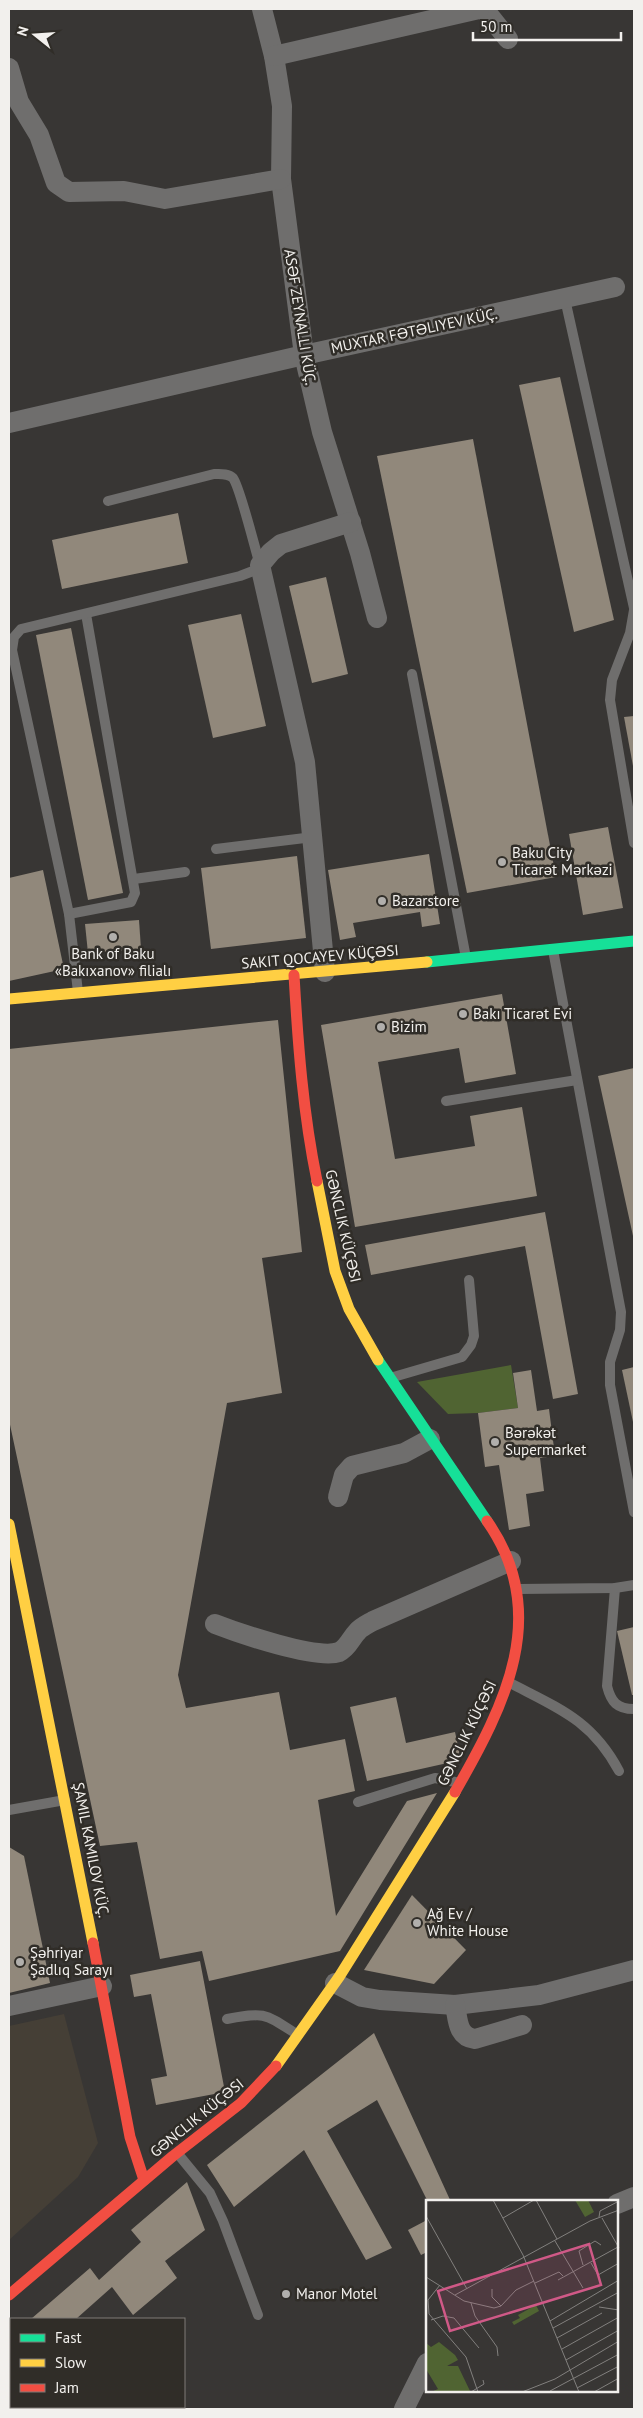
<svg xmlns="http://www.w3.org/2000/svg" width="643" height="2418" font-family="'PT Sans',sans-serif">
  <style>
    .built { fill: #453f36 }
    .green { fill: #506432 }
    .building { fill: #91887b }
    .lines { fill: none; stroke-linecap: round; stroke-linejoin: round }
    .lane { stroke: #6f6e6d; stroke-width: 10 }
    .street { stroke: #6f6e6d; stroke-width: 20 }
    .fast { stroke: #16e098; stroke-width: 11 }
    .slow { stroke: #ffcf43; stroke-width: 11 }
    .jam { stroke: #f24e42; stroke-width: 11 }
    .poi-dot { fill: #b1afac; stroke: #302d28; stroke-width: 2 }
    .labels { text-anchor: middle; stroke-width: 5; stroke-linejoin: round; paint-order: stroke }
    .street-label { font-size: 15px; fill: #f2f0ed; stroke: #302d28 }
    .poi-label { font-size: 15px; fill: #f2f0ed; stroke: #302d28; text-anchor: start }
    .inset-road { fill: none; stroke: #82807e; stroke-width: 1 }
    .view { fill: #d05987; fill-opacity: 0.15; stroke: #d05987; stroke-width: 2.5 }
    .inset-edge { fill: none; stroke: #f2f0ed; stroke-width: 2.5 }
  </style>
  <rect width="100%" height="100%" fill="#383634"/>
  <!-- built -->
  <polygon class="built" points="64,2014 98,2143 78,2177 9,2240 9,2026"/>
  <!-- green -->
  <polygon class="green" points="511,1365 518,1408 478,1413 448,1414 417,1382"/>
  <!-- building -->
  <g class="building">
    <polygon points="560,377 614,620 574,632 519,385"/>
    <polygon points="473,439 556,877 467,893 377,456"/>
    <polygon points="178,513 188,563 62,589 52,540"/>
    <polygon points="326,577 348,674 312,683 289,586"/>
    <polygon points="241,614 266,726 213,738 188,625"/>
    <polygon points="71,628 123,893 88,900 36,635"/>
    <polygon points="634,716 634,766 633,766 624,717"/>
    <polygon points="608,827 623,908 583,915 569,834"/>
    <polygon points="429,854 440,924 422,927 420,912 353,923 356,937 340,940 328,870"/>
    <polygon points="297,856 306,938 211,949 201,868"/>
    <polygon points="43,870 64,969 9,981 9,878"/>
    <polygon points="139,920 141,949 88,953 85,924"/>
    <polygon points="502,994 516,1074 465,1083 459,1048 378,1062 395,1159 475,1146 470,1116 522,1107 537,1196 355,1227 321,1025"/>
    <polygon points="278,1020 302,1252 262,1258 282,1393 227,1403 178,1675 186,1708 279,1692 290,1750 345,1739 355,1791 318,1800 336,1916 407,1801 437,1793 340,1951 209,1981 202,1951 160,1959 137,1842 100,1846 9,1420 9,1049"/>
    <polygon points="634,1068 634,1236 633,1236 598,1076"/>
    <polygon points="545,1212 578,1394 553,1399 525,1246 371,1275 365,1245"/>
    <polygon points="634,1367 634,1422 633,1422 622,1370"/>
    <polygon points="531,1370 537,1411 549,1409 555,1456 540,1458 544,1491 526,1494 530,1526 509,1530 499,1465 485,1467 478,1413 518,1408 513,1373"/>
    <polygon points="634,1627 634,1695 632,1695 617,1631"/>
    <polygon points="396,1697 406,1743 455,1732 461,1760 367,1781 350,1707"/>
    <polygon points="9,1847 24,1856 50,1983 9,1993"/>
    <polygon points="412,1895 466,1950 434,1984 364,1970"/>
    <polygon points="200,1961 225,2092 156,2105 151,2079 167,2076 151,1994 134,1997 130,1975"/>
    <polygon points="374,2033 451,2202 428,2202 377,2100 327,2131 392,2248 366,2260 304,2150 234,2207 207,2165"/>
    <polygon points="187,2182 205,2230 165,2261 177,2278 133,2315 112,2287 76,2319 31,2319 90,2268 99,2280 141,2242 131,2230"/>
    <polygon points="427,2220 427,2252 421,2255 408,2230"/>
    <polygon points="11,2336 11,2388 9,2385 9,2339"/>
    <polygon points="28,2407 92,2407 90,2409 30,2409"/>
  </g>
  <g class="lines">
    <!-- lane -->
    <g class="lane">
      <polyline points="565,299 634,608"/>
      <polyline points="634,610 630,633 612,680 610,700 634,843"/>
      <polyline points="412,674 466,958"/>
      <polyline points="216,849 313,837"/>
      <polyline points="134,879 185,872"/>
      <polyline points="69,914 131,902 135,893 86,614"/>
      <polyline points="553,950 621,1312 620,1330 610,1362 610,1385 634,1512"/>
      <path d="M78,992L69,914L12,650L14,637L21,629L240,576L253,571L260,565C255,549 240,487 233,478C228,473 220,474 214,474L108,501"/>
      <polyline points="446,1101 577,1080"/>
      <polyline points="390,1378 462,1357 471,1345 474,1336 469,1280"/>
      <path d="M615,1588L607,1686C611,1702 617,1709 634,1709"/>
      <polyline points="518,1589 615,1588 634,1585"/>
      <path d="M510,1683C558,1708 592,1720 619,1771"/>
      <polyline points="358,1802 435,1778 460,1783"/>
      <polyline points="9,1810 65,1800"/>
      <path d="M227,2019C266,2012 264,2013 298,2035"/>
      <polyline points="178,2154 210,2193 223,2221 258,2315"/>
    </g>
    <!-- street -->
    <g class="street">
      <polyline points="262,9 274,56 282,106 281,179 304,355 322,432 360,553 377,618"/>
      <polyline points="484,9 508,39"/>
      <polyline points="274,56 479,9"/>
      <polyline points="9,68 19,102 39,135 56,183 69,192 124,191 165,199 281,179"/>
      <polyline points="9,423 304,355 615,287"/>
      <polyline points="325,972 305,762 260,565 271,552 281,544 351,522"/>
      <polyline points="338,1497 344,1475 352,1466 404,1453 430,1439"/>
      <path d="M215,1624C238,1633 317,1660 339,1652C348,1648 351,1638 357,1632C361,1627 368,1624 373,1621L511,1561"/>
      <polyline points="335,1983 362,1997 380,2000 455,2005 539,1995 634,1970"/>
      <path d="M455,2005C458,2019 457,2037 475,2039L522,2025"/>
      <polyline points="9,2006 102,1986"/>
      <polyline points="617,2204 634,2197"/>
      <polyline points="404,2409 427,2363"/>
    </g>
    <!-- fast -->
    <g class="fast">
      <polyline points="427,962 634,941"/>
      <polyline points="378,1360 487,1521"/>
    </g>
    <!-- slow -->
    <g class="slow">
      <polyline points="9,999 427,962"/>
      <polyline points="317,1181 335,1271 349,1309 378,1360"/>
      <polyline points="9,1524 93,1943"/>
      <polyline points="276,2066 339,1977 455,1792"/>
    </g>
    <!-- jam -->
    <g class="jam">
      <path d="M294,975C298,1045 303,1113 317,1181"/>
      <path d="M455,1792C505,1705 552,1613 487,1521"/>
      <polyline points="93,1943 130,2137 144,2180"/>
      <polyline points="9,2295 173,2156 241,2103 276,2066"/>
    </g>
  </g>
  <!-- markers -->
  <g class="poi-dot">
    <circle cx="502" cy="862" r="5"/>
    <circle cx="382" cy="901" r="5"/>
    <circle cx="113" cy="937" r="5"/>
    <circle cx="463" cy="1014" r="5"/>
    <circle cx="381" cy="1027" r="5"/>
    <circle cx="495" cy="1442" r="5"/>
    <circle cx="417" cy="1923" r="5"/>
    <circle cx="20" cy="1962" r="5"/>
    <circle cx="286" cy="2294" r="5"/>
  </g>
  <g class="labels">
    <!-- street labels -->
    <g class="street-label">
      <text transform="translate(300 317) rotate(81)" y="5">ASƏF ZEYNALLI KÜÇ.</text>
      <text transform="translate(414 331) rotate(-12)" y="5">MUXTAR FƏTƏLIYEV KÜÇ.</text>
      <text transform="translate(320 957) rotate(-5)" y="5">SAKIT QOCAYEV KÜÇƏSI</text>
      <text transform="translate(343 1226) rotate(77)" y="5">GƏNCLIK KÜÇƏSI</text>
      <text transform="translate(467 1733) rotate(-64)" y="5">GƏNCLIK KÜÇƏSI</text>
      <text transform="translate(91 1850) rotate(79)" y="5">ŞAMIL KAMILOV KÜÇ.</text>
      <text transform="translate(197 2118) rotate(-39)" y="5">GƏNCLIK KÜÇƏSI</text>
    </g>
    <!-- poi labels -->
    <g class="poi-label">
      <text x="512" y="858">Baku City<tspan x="512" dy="17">Ticarət Mərkəzi</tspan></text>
      <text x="392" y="906">Bazarstore</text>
      <text x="113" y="959" text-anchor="middle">Bank of Baku<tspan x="113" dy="17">«Bakıxanov» filialı</tspan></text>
      <text x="473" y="1019">Bakı Ticarət Evi</text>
      <text x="391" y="1032">Bizim</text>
      <text x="505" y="1438">Bərəkət<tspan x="505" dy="17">Supermarket</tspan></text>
      <text x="427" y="1919">Ağ Ev /<tspan x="427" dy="17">White House</tspan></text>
      <text x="30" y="1958">Şəhriyar<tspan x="30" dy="17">Şadlıq Sarayı</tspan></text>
      <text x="296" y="2299">Manor Motel</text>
    </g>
  </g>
  <!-- overview -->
  <g transform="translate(426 2200)">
    <rect width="192" height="192" fill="#383634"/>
    <path d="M149,0H162L168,12L159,17ZM110,105L113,111L88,125L86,122L94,118L92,115ZM13,142L29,155L32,160L21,166H32L44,191L5,192L12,189L0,169V143L5,147Z" fill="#506432"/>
    <path class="inset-road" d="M67,0L97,55L153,192M110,0L131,39M0,16L41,89M173,17L174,11L193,1M77,18L108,0M176,18L193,48M129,41L157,88M165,63L172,75L193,63M157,65L153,51L169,41L175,45M0,77L38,101L68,108L75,106L90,90L108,81M132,80L192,47M109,83L133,72L137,76M14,85L2,100L3,114L40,157L52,192M66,89V97L75,106M29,95L164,21L193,10M45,103L49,116L71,147L72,156M173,107L193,110M5,120L17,116L28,118L53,148M124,121L193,80M127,128L193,92M131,138L176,113M136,149L193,117M140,160L193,130M151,188L193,166M124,191L193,154M45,192L58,184L57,180M96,192L129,179L193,141M168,192L193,178"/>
    <path class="view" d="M163,44L175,85L24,131L12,91Z"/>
    <rect width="192" height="192" class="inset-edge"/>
  </g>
  <!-- border -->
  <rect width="643" height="2418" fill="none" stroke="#f2f0ed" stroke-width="20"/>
  <!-- legend -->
  <rect x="10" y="2318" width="175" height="90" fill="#302d28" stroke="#7e7b77"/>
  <rect x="20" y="2334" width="25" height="8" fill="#16e098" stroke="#7e7b77"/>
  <text x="55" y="2343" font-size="15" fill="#f2f0ed">Fast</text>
  <rect x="20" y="2359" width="25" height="8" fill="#ffcf43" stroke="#7e7b77"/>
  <text x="55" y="2368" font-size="15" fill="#f2f0ed">Slow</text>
  <rect x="20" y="2384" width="25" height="8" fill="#f24e42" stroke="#7e7b77"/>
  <text x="55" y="2393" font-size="15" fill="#f2f0ed">Jam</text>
  <!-- north arrow -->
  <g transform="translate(35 35) rotate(287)" stroke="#302d28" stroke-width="4" paint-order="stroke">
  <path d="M0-4L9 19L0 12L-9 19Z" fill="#f2f0ed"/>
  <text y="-8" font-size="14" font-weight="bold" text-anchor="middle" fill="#f2f0ed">N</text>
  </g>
  <!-- scale -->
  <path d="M473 32v8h148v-8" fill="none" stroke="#f2f0ed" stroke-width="2.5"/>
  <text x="480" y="32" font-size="15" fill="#f2f0ed" stroke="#302d28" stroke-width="4" paint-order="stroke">50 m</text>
</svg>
